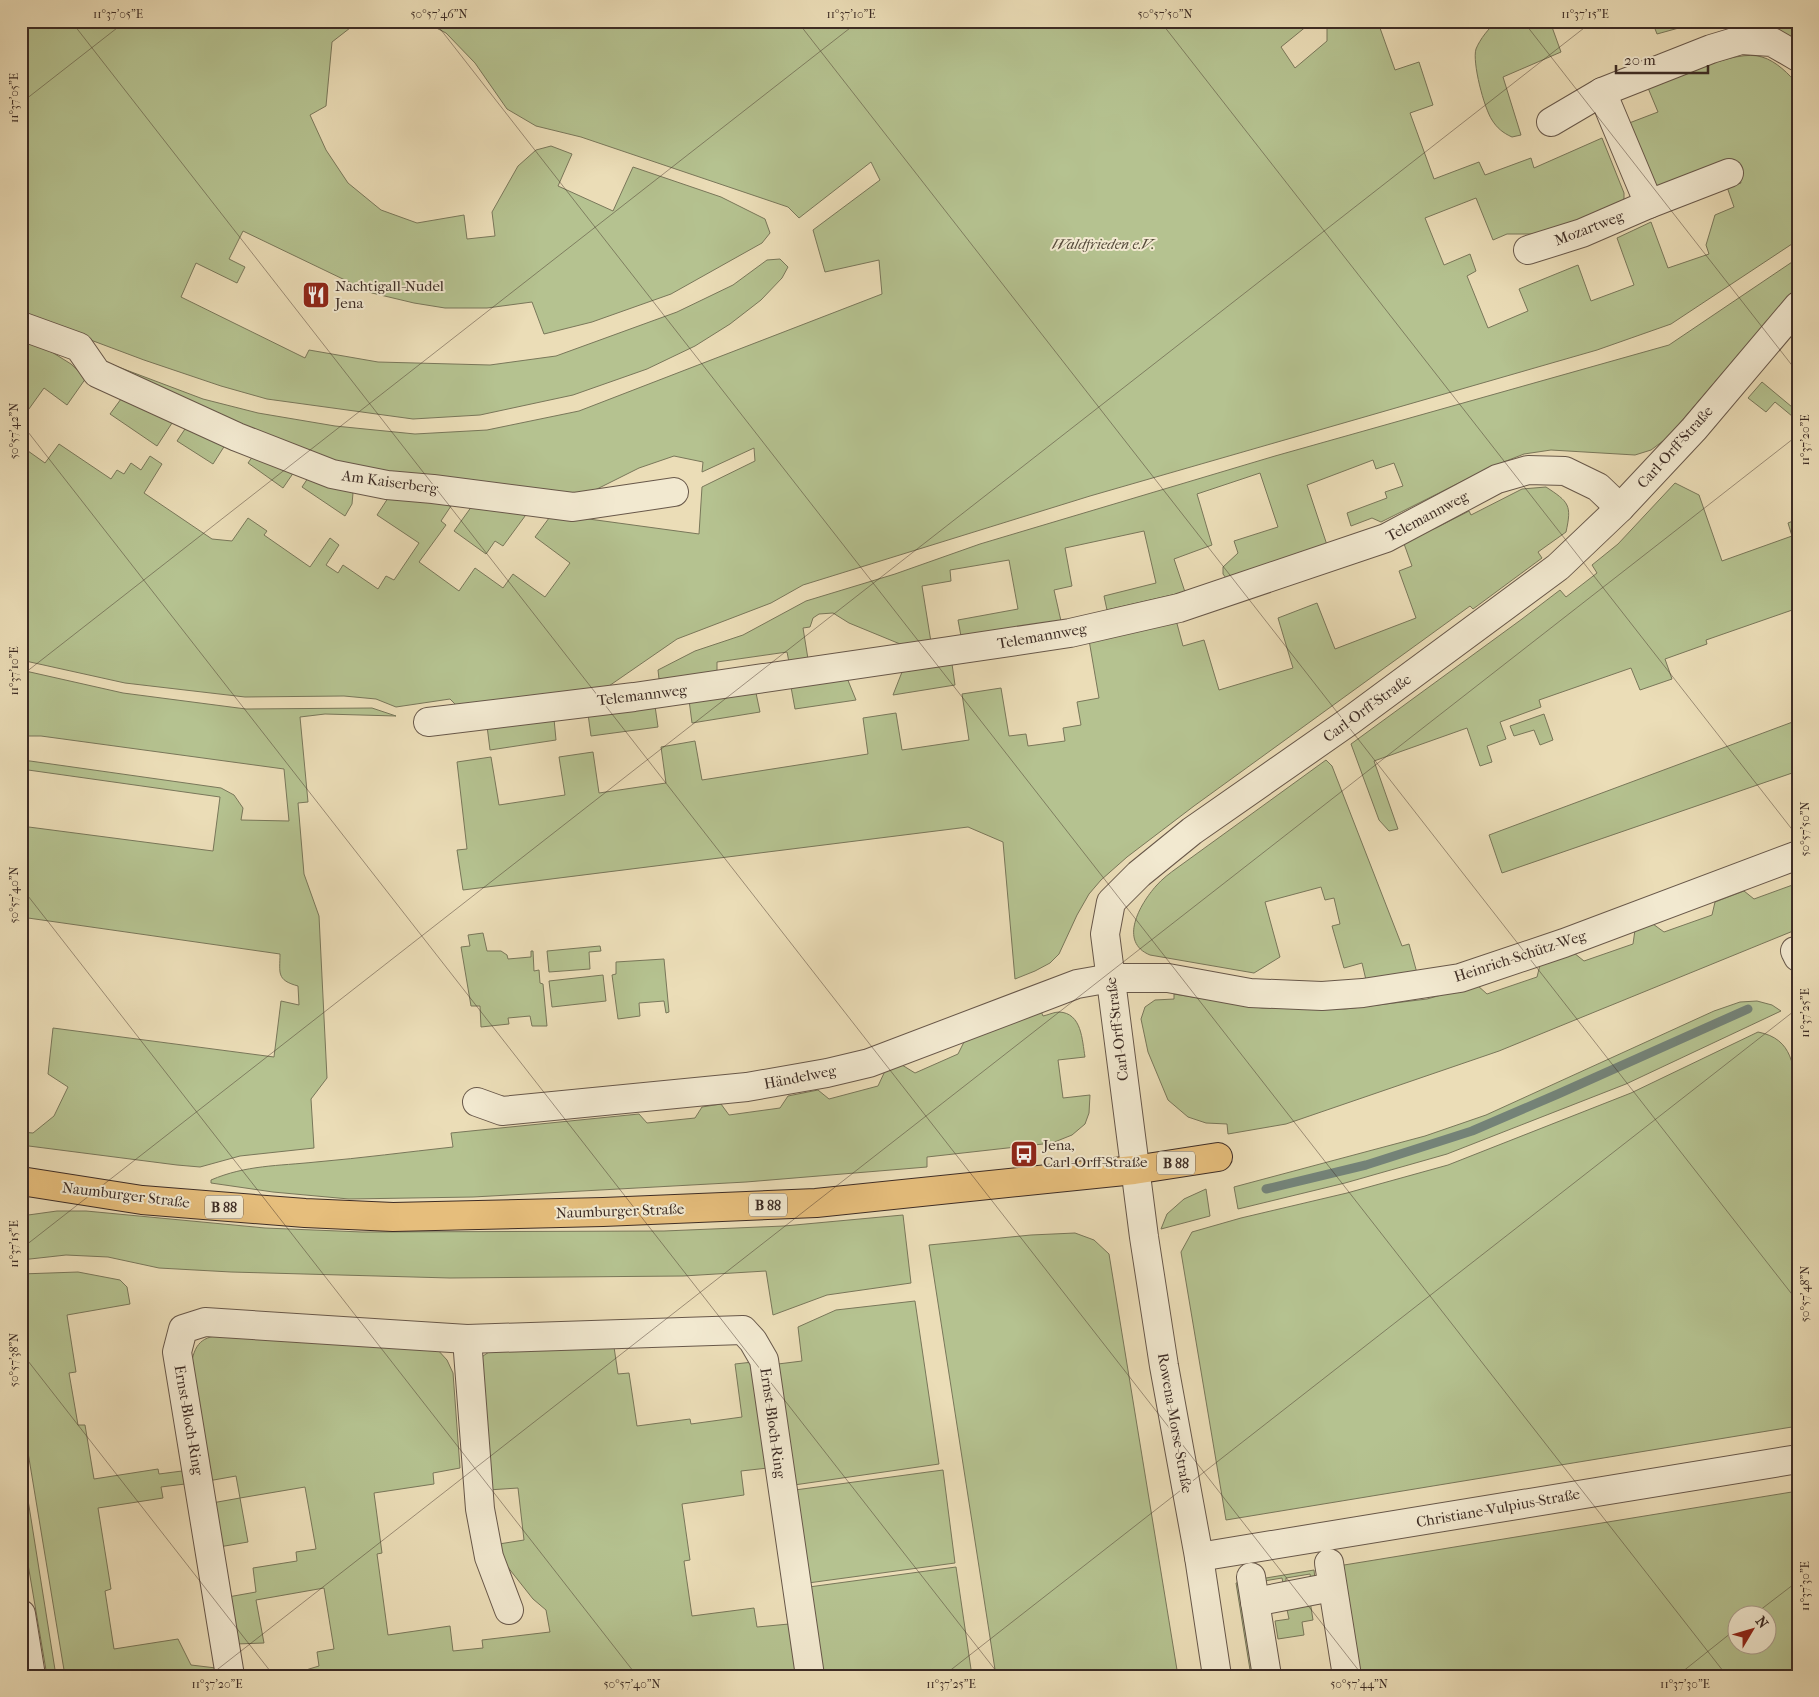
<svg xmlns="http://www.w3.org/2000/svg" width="1819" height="1697" font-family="'IM FELL French Canon',serif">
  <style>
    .green { fill: #b5c290; stroke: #79775a; fill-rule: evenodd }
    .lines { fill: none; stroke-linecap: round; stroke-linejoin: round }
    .stream { stroke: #748277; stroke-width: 9 }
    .minor-casing { stroke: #68584a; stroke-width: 30 }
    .major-casing { stroke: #3d2c25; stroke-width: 30 }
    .minor { stroke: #f2e9d0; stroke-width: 28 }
    .major { stroke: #e6be7c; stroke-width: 28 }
    .ticks { fill: none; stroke: #3d2c25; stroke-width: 1; stroke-opacity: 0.45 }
    .labels { text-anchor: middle; stroke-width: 4; stroke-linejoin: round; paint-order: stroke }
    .shield { fill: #f2e9d0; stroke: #736558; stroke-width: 1 }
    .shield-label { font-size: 14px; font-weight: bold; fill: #3d2c25 }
    .street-label { font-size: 15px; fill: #3d2c25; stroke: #f2e9d0 }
    .park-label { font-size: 15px; font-style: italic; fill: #554a3a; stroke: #f2e9d0 }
    .poi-label { font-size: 15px; fill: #3d2c25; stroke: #f2e9d0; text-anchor: start }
    .neatline { fill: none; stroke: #3d2c25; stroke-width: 2 }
    .ticks-label { font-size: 12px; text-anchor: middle; fill: #3d2c25 }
  </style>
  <rect width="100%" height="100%" fill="#ebddb7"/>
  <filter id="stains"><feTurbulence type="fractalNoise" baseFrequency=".004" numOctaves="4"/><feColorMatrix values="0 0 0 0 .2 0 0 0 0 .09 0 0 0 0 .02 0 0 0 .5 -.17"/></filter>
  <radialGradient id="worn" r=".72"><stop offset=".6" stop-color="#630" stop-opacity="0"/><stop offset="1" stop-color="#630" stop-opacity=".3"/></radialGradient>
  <!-- green -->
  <g class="green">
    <polygon points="21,21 359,21 332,42 326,106 310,115 326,150 348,183 381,210 417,223 464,215 467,239 495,236 492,212 518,166 536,150 551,146 572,154 558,186 613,211 633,167 721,197 765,219 770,233 762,243 671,294 592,322 544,334 532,302 487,308 445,308 414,303 372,293 243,231 229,259 245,267 237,283 196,263 181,297 305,358 309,350 378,362 490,365 556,356 677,312 733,285 767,260 780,259 788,267 782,278 761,300 730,324 695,346 647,369 573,395 480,415 413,419 267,399 221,386 144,360 40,321 21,317"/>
    <path d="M423,21H1313L1281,47L1295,68L1327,41V23L1329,21H1399L1380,28L1395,70L1419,62L1433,105L1410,113L1434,179L1479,162L1485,175L1531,158L1534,168L1602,138L1624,193V201L1559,234H1507L1493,240L1476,198L1425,218L1444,265L1470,254L1476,271L1467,276L1488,328L1528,311L1519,289L1578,265L1591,301L1634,285L1617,238L1651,222L1668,268L1709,254L1706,245L1715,215L1734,207L1727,187L1741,183L1735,164L1656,191L1624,125L1658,112L1648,88C1674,79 1736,48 1762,57C1776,61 1789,74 1798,85V240L1671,324L1597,350L1090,496L803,585L771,603L677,639L606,688L456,705L450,699L396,707L376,699L344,696L245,697L125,683L21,660V446L45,463L59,444L111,479L117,470L124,474L131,463L141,470L150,456L162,464L144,493L212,539L232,541L248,518L267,531L264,535L310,567L330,538L339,545L326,565L338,573L343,565L378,589L386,576L394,580L419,543L377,515L390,495L453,503L441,521L446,525L419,562L459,591L475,568L503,588L513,574L545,597L570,563L535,537L552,514L699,534L702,487L755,461L754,448L702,472L703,462L674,456L639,468L573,501L352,469L205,412L105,362L203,399L258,413L335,426L415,434L487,430L579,411L882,294L879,260L825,272L813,230L880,180L871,162L799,218L788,207L581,137L536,126L507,109L475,63L446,33Z"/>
    <path d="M1497,21H1565L1552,27L1561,52L1503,77L1521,135L1512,137C1503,133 1497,128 1492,120C1484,108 1472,62 1476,49C1480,39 1489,28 1497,21Z"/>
    <polygon points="1652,21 1704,21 1657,34"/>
    <polygon points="1764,21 1798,21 1798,44 1767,30"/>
    <polygon points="1798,258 1798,285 1667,438 1651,450 1635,455 1551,450 1524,454 1491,467 1381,522 1372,518 1351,526 1347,513 1387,498 1385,492 1403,486 1394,463 1376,469 1373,460 1307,485 1327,545 1226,578 1223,574 1223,567 1238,553 1234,541 1278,527 1260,473 1197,494 1212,545 1174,559 1185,592 1107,610 1104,596 1156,583 1144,531 1065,548 1072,586 1054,590 1061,621 961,636 958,620 1018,609 1009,560 950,570 951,581 922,586 931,642 905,646 849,623 833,613 819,614 813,618 810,627 803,628 808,659 789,662 787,652 717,662 717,673 659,679 658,670 695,651 743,635 806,601 895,574 980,544 1275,456 1669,345"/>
    <polygon points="21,339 47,349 71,364 86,378 67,405 44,388 21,420"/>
    <polygon points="1762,382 1798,412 1798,421 1775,402 1766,412 1748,398"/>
    <polygon points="121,399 174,420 157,446 110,414"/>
    <polygon points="187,426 227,442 213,464 177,441"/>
    <polygon points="255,453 296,469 283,488 248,463"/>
    <polygon points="310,475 353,493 352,504 345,516 302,487"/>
    <polygon points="1675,483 1699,495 1722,561 1792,536 1788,523 1798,519 1798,608 1706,640 1707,644 1665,659 1672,679 1640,690 1631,668 1539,700 1541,707 1500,722 1506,739 1487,746 1492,762 1480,766 1467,728 1374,761 1398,829 1389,831 1379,820 1351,744 1522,619 1560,590 1566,597 1597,573 1592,565 1618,544"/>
    <path d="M1546,487C1569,502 1572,505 1566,532L1538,552L1542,558L1473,609L1470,606L1194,806L1127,857L1101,880L1089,894L1077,915L1059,954L1050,963L1035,971L1015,979L1003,842L968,827L463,890L457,850L467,849L457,762L491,757L499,805L565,795L559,757L593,752L599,793L666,783L661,747L695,741L702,780L868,754L863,718L896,713L902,750L969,740L962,694L1001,688L1009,736L1026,734L1028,746L1065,741L1063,728L1081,725L1077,702L1099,698L1089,640L1176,620L1183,646L1204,640L1219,690L1293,668L1278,618L1317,603L1335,649L1416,618L1399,571L1412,566L1403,541L1436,528L1469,511L1471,515L1522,489Z"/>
    <polygon points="472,506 528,512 503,546 495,541 486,554 454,531"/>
    <polygon points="952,664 955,685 893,695 902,672"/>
    <path d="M21,670L123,693L246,709L372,708L396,716L325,714L300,717L308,802L298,803L304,874L319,916L327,1078L311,1099L314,1148L240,1156L200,1167L177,1165L21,1145V1132L33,1133L54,1116L68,1087L48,1074L53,1028L274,1057L281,1001L299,1005L298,986C276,980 280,973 280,954L21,917V826L213,851L220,797L21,769V761L23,760L221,788L234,795L243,808L241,820L289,821L284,769L41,736H21Z"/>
    <polygon points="847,678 856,700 795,709 791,687"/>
    <polygon points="756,693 760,712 692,723 689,700"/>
    <polygon points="655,706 658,727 591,736 588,714"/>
    <polygon points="1544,714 1553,740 1540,745 1534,730 1514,736 1510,726"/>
    <polygon points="554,719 556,740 490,750 487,726"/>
    <polygon points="1798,720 1798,771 1502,873 1489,835"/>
    <path d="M1326,760L1332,766L1402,946L1409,944L1417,973L1366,980L1362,963L1344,968L1332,926L1340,924L1334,898L1325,900L1321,887L1265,902L1280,957L1254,973L1150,955C1118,942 1140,904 1156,886C1162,879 1170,873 1177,868Z"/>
    <polygon points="1798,883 1798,929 1499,1051 1286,1124 1228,1134 1227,1124 1206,1123 1188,1117 1168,1100 1148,1052 1141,1019 1145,1007 1155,1000 1174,999 1174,994 1262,1008 1345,1009 1427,999 1477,985 1487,994 1537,977 1540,965 1574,953 1584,961 1633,944 1635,930 1653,924 1664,932 1712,915 1715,902 1744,891 1754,899"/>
    <polygon points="483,933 487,951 501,951 507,955 508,959 531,957 531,951 533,951 534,971 539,970 540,983 543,984 547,1026 532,1026 530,1016 508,1018 509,1024 481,1027 480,1006 471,1006 461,947 470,946 468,935"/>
    <polygon points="600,946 601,951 589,952 590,969 549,972 547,951"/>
    <polygon points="664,959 669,1012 666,1013 664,1001 639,1003 640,1016 618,1019 612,975 616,974 616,962"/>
    <polygon points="603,975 606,1001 552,1007 549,981"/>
    <polygon points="1757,1001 1772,1005 1781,1011 1626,1084 1447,1154 1345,1183 1238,1209 1234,1187 1425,1136 1486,1115 1714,1011 1740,1002"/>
    <path d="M1040,1009L1043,1016C1048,1015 1054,1012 1059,1012C1082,1013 1082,1040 1085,1057L1058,1060L1063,1098L1090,1095L1089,1113L1085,1124L1072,1135L1052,1143L927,1157V1167L746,1182L473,1197L349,1199L273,1192L211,1183V1180C246,1165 278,1166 316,1162C362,1158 407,1152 453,1147L451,1133L639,1114L647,1123L695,1118L702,1107L721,1104L729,1115L780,1108L788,1096L818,1090L829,1099L878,1086L885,1071L902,1065L915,1073L958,1054L965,1040Z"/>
    <path d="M1758,1032C1794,1039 1793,1067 1798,1097V1426L1226,1520L1181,1252L1192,1232L1241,1218L1347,1193L1448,1165L1631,1093Z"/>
    <polygon points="1206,1189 1210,1216 1161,1229 1167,1214 1184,1199"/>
    <polygon points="57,1211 86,1211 265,1228 362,1232 664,1231 784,1226 903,1215 911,1283 827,1295 773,1315 766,1271 683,1276 450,1278 231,1272 159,1268 108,1257 66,1255 21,1260 21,1216"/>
    <polygon points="1075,1233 1094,1240 1109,1254 1178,1676 996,1676 929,1245 1031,1235"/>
    <polygon points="78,1272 120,1280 127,1287 130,1304 67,1315 76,1372 69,1373 78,1425 85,1425 94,1479 158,1469 159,1474 182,1471 185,1484 161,1487 163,1498 98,1508 111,1589 105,1591 114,1649 178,1639 191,1665 216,1668 217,1676 167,1676 126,1672 112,1676 65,1676 21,1410 21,1274"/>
    <polygon points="915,1301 939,1464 794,1485 778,1364 802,1361 798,1327 836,1310"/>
    <path d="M222,1335L436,1348L447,1360L453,1373L460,1468L433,1473L434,1484L374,1493L382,1553L377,1554L388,1635L450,1626L453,1651L483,1648L482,1640L550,1632L546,1610L533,1599L499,1556V1544L524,1540L518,1488L488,1490L476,1368L483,1356L492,1350L614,1347L618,1374L629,1373L637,1426L690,1419L691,1424L742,1417L735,1364L753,1362L768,1468L741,1471L744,1495L682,1504L690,1560L684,1561L692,1616L754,1608L757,1627L789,1624L796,1676H274L296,1673L319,1666L317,1652L334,1649L324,1588L256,1600L264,1643L236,1644L228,1597L256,1592L253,1568L297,1561L296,1552L316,1549L305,1487L240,1498L248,1542L219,1547L212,1503L240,1498L236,1476L208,1481L190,1370C194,1347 198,1337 222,1335Z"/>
    <polygon points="943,1470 955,1563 808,1583 795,1490"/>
    <polygon points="21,1481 25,1481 56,1676 47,1676 21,1523"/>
    <path d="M1798,1491V1676H1354L1338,1566ZM1736,1614H1766V1644H1736Z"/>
    <polygon points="956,1567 972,1676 821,1676 809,1587"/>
    <polygon points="1314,1570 1315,1579 1311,1580 1310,1574 1286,1578 1286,1583 1283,1583 1282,1578 1258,1582 1254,1580"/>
    <polygon points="1244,1581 1254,1676 1251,1676 1236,1583"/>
    <polygon points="1310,1601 1313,1620 1302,1622 1304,1635 1278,1639 1275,1621 1289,1619 1286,1605"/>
  </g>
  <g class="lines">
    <!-- stream -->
    <polyline class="stream" points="1266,1189 1366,1165 1472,1131 1558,1094 1748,1009"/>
    <!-- minor casing -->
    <g class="minor-casing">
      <g id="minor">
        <polyline points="1551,122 1602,92 1711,49 1741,40 1772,42 1798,57"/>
        <polyline points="1649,204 1729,173"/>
        <polyline points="1528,250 1582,233 1649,204 1602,92"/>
        <polyline points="21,326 79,347 97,373 237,437 332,474 387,485 433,489 573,507 674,492"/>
        <polyline points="428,722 634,697 949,651 1070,633 1179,608 1386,538 1497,479 1528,470 1565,471 1598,487 1620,508"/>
        <polyline points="1795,951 1798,957"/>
        <polyline points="477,1102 502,1111 747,1087 827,1073 869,1063 1077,984 1111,978 1168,978 1250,993 1322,996 1363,993 1460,978 1564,943 1798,855"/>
        <polyline points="467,1339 480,1509 489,1557 509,1610"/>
        <polyline points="1199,1557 1798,1459"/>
        <polyline points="1329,1563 1347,1676"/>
        <polyline points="1251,1577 1267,1676"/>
        <polyline points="1255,1602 1332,1587"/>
        <polyline points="21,1614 31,1676"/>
        <polyline points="230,1676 177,1352 183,1329 205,1322 467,1339 743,1330 753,1341 764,1360 810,1676"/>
        <polyline points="1217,1676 1199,1557 1164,1366 1144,1237 1105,934 1111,902 1139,874 1192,831 1351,720 1558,567 1620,508 1694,429 1798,306"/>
      </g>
    </g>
    <!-- major casing -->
    <g class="major-casing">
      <polyline id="major" points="21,1181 142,1200 305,1213 393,1217 603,1212 816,1203 1134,1170 1218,1157"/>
    </g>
    <!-- minor -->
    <use href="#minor" class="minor"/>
    <!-- major -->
    <use href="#major" class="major"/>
  </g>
  <!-- ticks -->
  <path class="ticks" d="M71,21L1363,1676M434,21L1727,1676M797,21L1798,1302M1160,21L1798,837M1523,21L1798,373M21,103L126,21M21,423L1000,1676M21,676L859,21M21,887L637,1676M21,1249L1593,21M21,1352L274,1676M1755,1614L1798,1581M209,1676L1798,435M943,1676L1798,1008M1677,1676L1736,1629"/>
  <!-- icons -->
  <defs>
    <g id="restaurant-square" transform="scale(1.4375)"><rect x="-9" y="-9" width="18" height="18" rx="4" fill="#8f2418" stroke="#f2e9d0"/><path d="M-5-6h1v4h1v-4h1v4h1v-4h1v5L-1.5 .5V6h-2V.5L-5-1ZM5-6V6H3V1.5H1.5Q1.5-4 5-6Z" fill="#fff"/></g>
    <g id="bus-square" transform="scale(1.4375)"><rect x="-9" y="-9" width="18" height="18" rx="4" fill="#8f2418" stroke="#f2e9d0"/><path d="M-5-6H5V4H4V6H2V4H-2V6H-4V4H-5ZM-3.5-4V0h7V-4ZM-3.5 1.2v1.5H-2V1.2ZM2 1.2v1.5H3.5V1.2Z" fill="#fff"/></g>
  </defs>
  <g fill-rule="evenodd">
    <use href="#restaurant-square" x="316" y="295"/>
    <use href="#bus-square" x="1024" y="1154"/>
  </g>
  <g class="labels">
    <!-- shield labels -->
    <g class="shield">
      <rect x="1157" y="1151.5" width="38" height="23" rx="4"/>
      <rect x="749" y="1193.5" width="38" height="23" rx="4"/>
      <rect x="205" y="1195.5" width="38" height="23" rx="4"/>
    </g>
    <g class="shield-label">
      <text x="1176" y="1168">B 88</text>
      <text x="768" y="1210">B 88</text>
      <text x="224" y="1212">B 88</text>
    </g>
    <!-- street labels -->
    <g class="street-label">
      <text transform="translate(1589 228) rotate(-21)" y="5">Mozartweg</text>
      <text transform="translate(1675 447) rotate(-48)" y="5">Carl-Orff-Straße</text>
      <text transform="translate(390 482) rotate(8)" y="5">Am Kaiserberg</text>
      <text transform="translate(1427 516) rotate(-28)" y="5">Telemannweg</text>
      <text transform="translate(1042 636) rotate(-10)" y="5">Telemannweg</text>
      <text transform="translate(642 695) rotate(-7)" y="5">Telemannweg</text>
      <text transform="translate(1367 708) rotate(-36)" y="5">Carl-Orff-Straße</text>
      <text transform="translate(1520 956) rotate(-18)" y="5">Heinrich-Schütz-Weg</text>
      <text transform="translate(1117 1029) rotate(-97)" y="5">Carl-Orff-Straße</text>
      <text transform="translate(800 1077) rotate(-11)" y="5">Händelweg</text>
      <text transform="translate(126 1195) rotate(7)" y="5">Naumburger Straße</text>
      <text transform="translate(620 1211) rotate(-2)" y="5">Naumburger Straße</text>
      <text transform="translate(189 1420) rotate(80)" y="5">Ernst-Bloch-Ring</text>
      <text transform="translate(773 1423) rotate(82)" y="5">Ernst-Bloch-Ring</text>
      <text transform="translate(1175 1423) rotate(80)" y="5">Rowena-Morse-Straße</text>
      <text transform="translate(1498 1508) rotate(-10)" y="5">Christiane-Vulpius-Straße</text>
    </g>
    <!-- park labels -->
    <g class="park-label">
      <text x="1103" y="249">Waldfrieden e.V.</text>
    </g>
    <!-- poi labels -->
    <g class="poi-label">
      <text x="335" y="291">Nachtigall-Nudel<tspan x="335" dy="17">Jena</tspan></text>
      <text x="1043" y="1150">Jena,<tspan x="1043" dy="17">Carl-Orff-Straße</tspan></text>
    </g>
  </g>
  <!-- margin -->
  <rect width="1819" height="1697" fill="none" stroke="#ebddb7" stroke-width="55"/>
  <!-- north arrow -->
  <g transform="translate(1752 1630) rotate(52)"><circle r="24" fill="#f2e9d0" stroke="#aa9d8c"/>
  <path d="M0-4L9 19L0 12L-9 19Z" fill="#8f2418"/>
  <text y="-8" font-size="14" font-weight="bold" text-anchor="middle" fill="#3d2c25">N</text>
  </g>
  <!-- scale -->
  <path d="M1616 65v8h92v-8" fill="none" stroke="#3d2c25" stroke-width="2.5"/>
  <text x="1624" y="65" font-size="15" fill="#3d2c25" stroke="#f2e9d0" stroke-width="4" paint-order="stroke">20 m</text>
  <rect x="28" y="28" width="1764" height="1642" class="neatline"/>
  <g class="ticks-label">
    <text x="118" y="18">11°37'05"E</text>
    <text x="439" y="18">50°57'46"N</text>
    <text x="851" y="18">11°37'10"E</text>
    <text x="1165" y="18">50°57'50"N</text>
    <text x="1585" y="18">11°37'15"E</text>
    <text transform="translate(14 98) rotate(-90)" y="4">11°37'05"E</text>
    <text transform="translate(14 431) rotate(-90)" y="4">50°57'42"N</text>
    <text transform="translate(1805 440) rotate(-90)" y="4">11°37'20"E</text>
    <text transform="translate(14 671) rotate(-90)" y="4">11°37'10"E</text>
    <text transform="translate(1805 829) rotate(-90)" y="4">50°57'50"N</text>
    <text transform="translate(14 895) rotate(-90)" y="4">50°57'40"N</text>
    <text transform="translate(1805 1013) rotate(-90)" y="4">11°37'25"E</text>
    <text transform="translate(14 1244) rotate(-90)" y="4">11°37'15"E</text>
    <text transform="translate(1805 1294) rotate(-90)" y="4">50°57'48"N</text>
    <text transform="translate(14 1360) rotate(-90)" y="4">50°57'38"N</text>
    <text transform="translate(1805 1586) rotate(-90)" y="4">11°37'30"E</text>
    <text x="217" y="1688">11°37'20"E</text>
    <text x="632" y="1688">50°57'40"N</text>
    <text x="951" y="1688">11°37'25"E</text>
    <text x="1359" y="1688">50°57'44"N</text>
    <text x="1685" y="1688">11°37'30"E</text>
  </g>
  <rect width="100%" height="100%" filter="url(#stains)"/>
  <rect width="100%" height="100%" fill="url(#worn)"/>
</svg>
